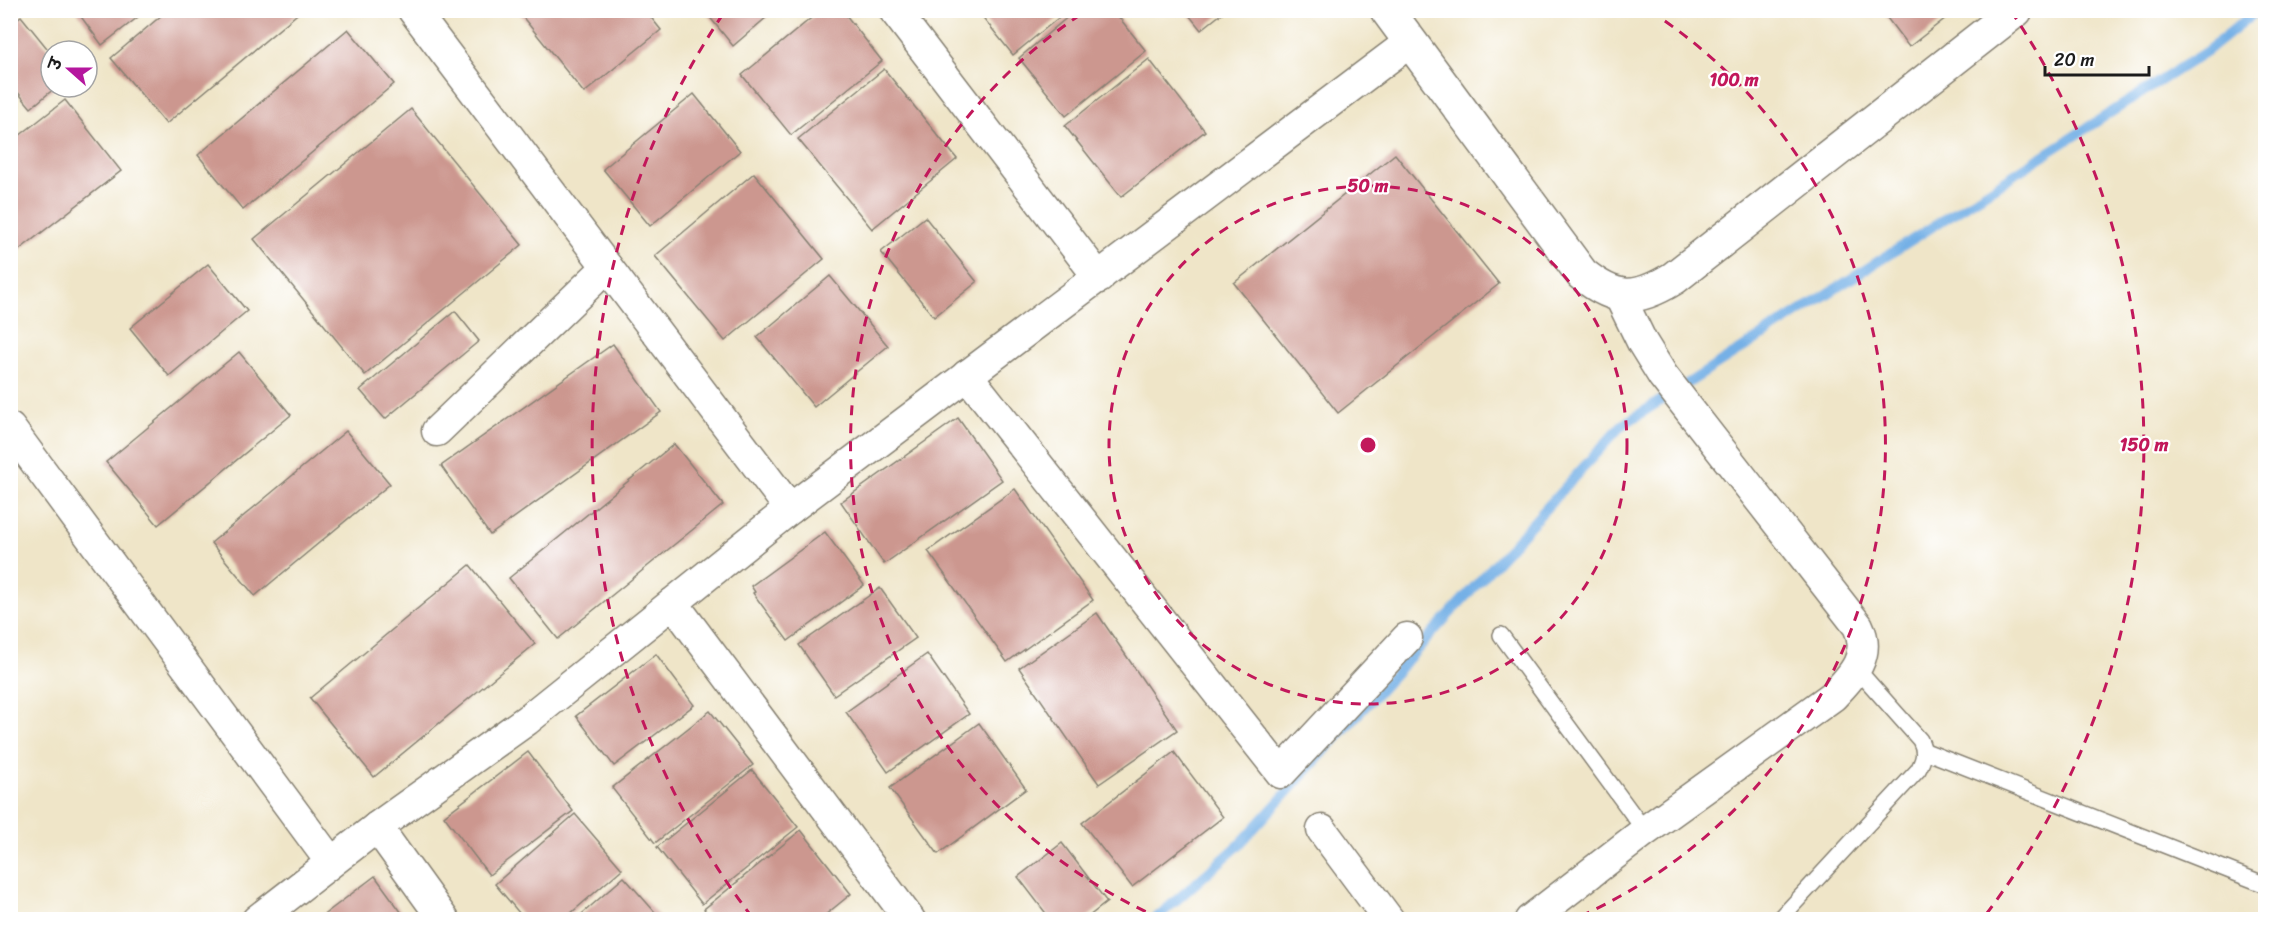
<svg xmlns="http://www.w3.org/2000/svg" width="2276" height="930" font-family="Sriracha,'Playpen Sans Deva',sans-serif">
  <style>
    .lines { fill: none; stroke-linecap: round; stroke-linejoin: round }
    .stream { stroke: #74b0e6; stroke-width: 10 }
    .building { fill: #cc978f }
    .service-casing { stroke: #868072; stroke-width: 18 }
    .minor-casing { stroke: #868072; stroke-width: 33 }
    .tertiary-casing { stroke: #868072; stroke-width: 36 }
    .service { stroke: #fff; stroke-width: 15 }
    .minor { stroke: #fff; stroke-width: 30 }
    .tertiary { stroke: #fff; stroke-width: 33 }
    .ring { fill: none; stroke: #c2185b; stroke-width: 3; stroke-dasharray: 10 8 }
    .centre { fill: #c2185b; stroke: #fff; stroke-width: 3 }
    .ring-label { font-size: 18px; text-anchor: middle; font-weight: bold; fill: #c2185b; stroke: #fff; stroke-width: 4.5; stroke-linejoin: round; paint-order: stroke }
  </style>
  <rect width="100%" height="100%" fill="#fff"/>
  <filter id="ink" filterUnits="userSpaceOnUse"><feTurbulence type="fractalNoise" baseFrequency=".0167" numOctaves="2"/><feDisplacementMap in="SourceGraphic" scale="12" xChannelSelector="R" yChannelSelector="G"/><feConvolveMatrix kernelMatrix="1 2 1 2 8 2 1 2 1" color-interpolation-filters="sRGB"/></filter>
  <filter id="wash" filterUnits="userSpaceOnUse"><feTurbulence type="fractalNoise" baseFrequency=".008" numOctaves="4" result="noise"/><feDisplacementMap in="SourceGraphic" scale="24" xChannelSelector="R" yChannelSelector="G"/><feGaussianBlur stdDeviation="1.35" result="paint"/><feColorMatrix in="noise" values="0 0 0 0 0 0 0 0 0 0 0 0 0 0 0 0 0 1.4 0 .05"/><feComposite in="paint" operator="in"/></filter>
  <g filter="url(#wash)">
    <rect width="100%" height="100%" fill="#efe5c8"/>
    <g class="lines">
      <!-- stream -->
      <polyline class="stream" points="1154,920 1238,846 1621,426 2207,51 2258,10"/>
    </g>
    <g id="blocks">
      <!-- building -->
      <g class="building">
        <polygon points="76,10 147,10 102,45"/>
        <polygon points="168,10 302,10 166,124 111,58"/>
        <polygon points="517,10 645,10 661,30 584,93"/>
        <polygon points="704,10 775,10 733,46"/>
        <polygon points="821,10 842,10 882,61 791,135 742,75"/>
        <polygon points="977,10 1068,10 1013,55"/>
        <polygon points="1076,10 1113,10 1146,51 1066,116 1019,58"/>
        <polygon points="1185,10 1226,10 1201,30"/>
        <polygon points="1881,10 1956,10 1909,47"/>
        <polygon points="21,16 51,53 51,87 56,87 31,108 10,83 10,24"/>
        <polygon points="348,29 394,84 243,210 198,155"/>
        <polygon points="1149,59 1205,131 1121,197 1065,126"/>
        <polygon points="884,69 957,159 872,229 798,139"/>
        <polygon points="694,94 740,151 650,226 603,169"/>
        <polygon points="65,100 121,171 10,257 10,143"/>
        <polygon points="411,109 522,245 365,375 254,239"/>
        <polygon points="1395,154 1499,284 1338,413 1234,283"/>
        <polygon points="754,173 824,259 725,341 655,256"/>
        <polygon points="925,217 977,282 934,317 881,252"/>
        <polygon points="208,264 247,311 169,376 130,328"/>
        <polygon points="830,276 888,346 814,407 757,337"/>
        <polygon points="455,311 479,341 385,419 360,390"/>
        <polygon points="613,344 661,412 490,535 441,466"/>
        <polygon points="239,352 291,415 158,525 106,462"/>
        <polygon points="958,418 1002,480 884,564 841,502"/>
        <polygon points="346,431 390,484 255,596 211,543"/>
        <polygon points="674,444 723,505 558,639 509,578"/>
        <polygon points="1015,489 1093,600 1007,662 928,551"/>
        <polygon points="825,532 864,585 788,641 753,593 755,592 751,586"/>
        <polygon points="470,565 535,644 374,777 310,698"/>
        <polygon points="880,588 916,638 834,695 799,645"/>
        <polygon points="1097,613 1177,730 1099,784 1019,668"/>
        <polygon points="656,654 694,705 614,766 576,716"/>
        <polygon points="927,654 969,714 888,772 846,712"/>
        <polygon points="710,711 753,765 655,843 612,788"/>
        <polygon points="979,723 1026,789 938,854 890,788"/>
        <polygon points="528,752 573,811 489,875 444,816"/>
        <polygon points="1174,752 1223,817 1132,887 1082,823"/>
        <polygon points="752,770 798,827 702,904 657,847"/>
        <polygon points="575,814 622,869 563,920 525,920 495,884"/>
        <polygon points="801,830 851,894 819,920 712,920 704,909"/>
        <polygon points="1062,843 1107,902 1084,920 1051,920 1018,877"/>
        <polygon points="375,876 407,920 317,920"/>
        <polygon points="624,877 662,920 575,920"/>
      </g>
    </g>
  </g>
  <g filter="url(#ink)">
    <use href="#blocks" fill-opacity="0" stroke="#868072" stroke-width="1.5"/>
    <g class="lines">
      <!-- service casing -->
      <g class="service-casing">
        <g id="service">
          <polyline points="1501,635 1645,831"/>
          <polyline points="1925,751 2266,885"/>
          <path d="M1779,920L1918,770C1924,759 1926,752 1920,740L1856,668"/>
        </g>
      </g>
      <!-- minor casing -->
      <g class="minor-casing">
        <g id="minor">
          <polyline points="413,10 790,509"/>
          <polyline points="894,10 1099,278"/>
          <polyline points="967,375 1281,773 1407,638"/>
          <polyline points="10,428 330,861"/>
          <polyline points="437,431 607,267"/>
          <polyline points="673,603 910,920"/>
          <polyline points="377,827 444,920"/>
          <polyline points="1322,830 1389,920"/>
          <polyline points="257,920 377,827 527,720 790,509 1410,42"/>
          <path d="M1530,920L1645,831L1833,696C1853,675 1872,655 1858,626L1663,376L1642,342L1619,295"/>
        </g>
      </g>
      <!-- tertiary casing -->
      <g class="tertiary-casing">
        <path id="tertiary" d="M1387,10L1582,274C1616,302 1637,301 1674,278L2016,10"/>
      </g>
      <!-- service -->
      <use href="#service" class="service"/>
      <!-- minor -->
      <use href="#minor" class="minor"/>
      <!-- tertiary -->
      <use href="#tertiary" class="tertiary"/>
    </g>
  </g>
  <!-- distance rings -->
  <g class="ring">
    <circle cx="1368" cy="445" r="259"/>
    <path d="M1162 919A517 517 0 0 1 1086 11M1650 11A517 517 0 0 1 1574 919"/>
    <path d="M752 917A776 776 0 0 1 725 11M2011 11A776 776 0 0 1 1984 917"/>
  </g>
  <circle cx="1368" cy="445" r="9" class="centre"/>
  <g class="ring-label">
    <text x="1734" y="86">100 m</text>
    <text x="1368" y="192">50 m</text>
    <text x="2144" y="451">150 m</text>
  </g>
  <!-- margin -->
  <rect width="2276" height="930" fill="none" stroke="#fff" stroke-width="36"/>
  <!-- north arrow -->
  <g transform="translate(69 69) rotate(291)"><circle r="28" fill="#ffffff" stroke="#a4a4a4" stroke-width="1.5"/>
  <path d="M0-4.5L10 22L0 15L-10 22Z" fill="#b5179e"/>
  <text y="-9" font-size="16" font-weight="bold" text-anchor="middle" fill="#1c1c1c">उ</text>
  </g>
  <!-- scale -->
  <path d="M2045 66v9h104v-9" fill="none" stroke="#1c1c1c" stroke-width="3"/>
  <text x="2054" y="66" font-size="18" fill="#1c1c1c" stroke="#ffffff" stroke-width="4.5" paint-order="stroke">20 m</text>
</svg>
